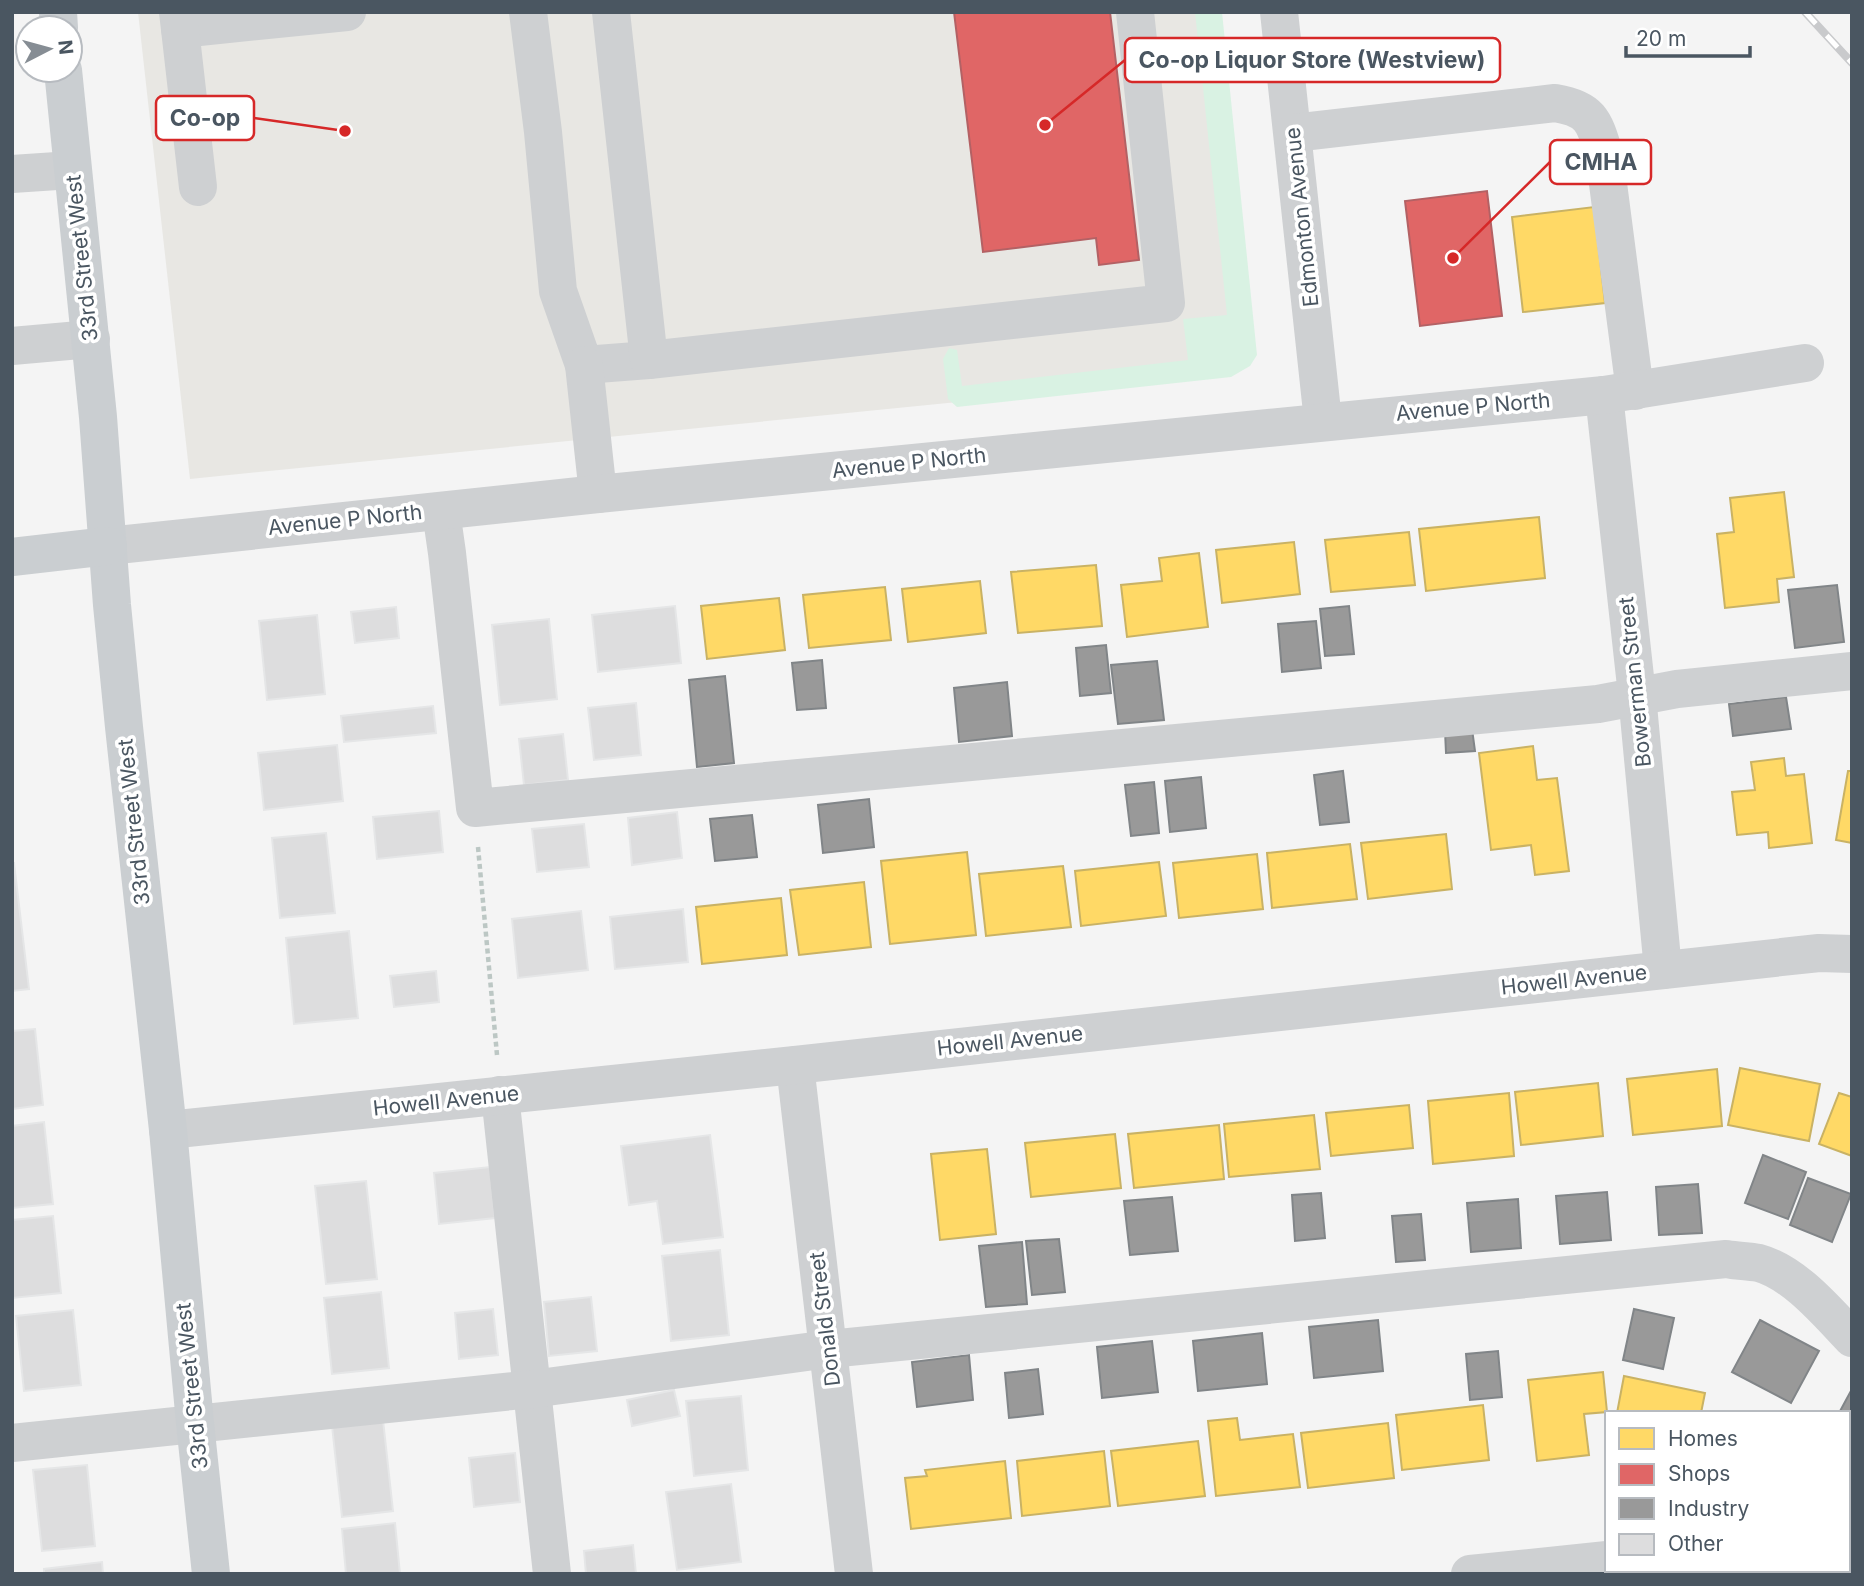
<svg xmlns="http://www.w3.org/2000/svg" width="1864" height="1586" font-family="Inter,sans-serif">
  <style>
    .commercial { fill: #e8e7e3 }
    .green { fill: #d9f2e3 }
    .homes { fill: #ffd966; stroke: #c9b264; stroke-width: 2 }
    .shops { fill: #e06666; stroke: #b36164; stroke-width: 2 }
    .industry { fill: #999; stroke: #818588; stroke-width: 2 }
    .building { fill: #ddddde; stroke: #e5e6e7; stroke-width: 2 }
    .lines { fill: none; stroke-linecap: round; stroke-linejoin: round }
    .path { stroke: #bcc7c4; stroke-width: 4.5; stroke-dasharray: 5 3.5; stroke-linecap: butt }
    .minor { stroke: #ced0d2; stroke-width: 38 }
    .major { stroke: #caced1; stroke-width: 38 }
    .rail-casing { stroke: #c9cacc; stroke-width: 8 }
    .rail { stroke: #fff; stroke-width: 5; stroke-dasharray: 16; stroke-linecap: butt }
    .labels { text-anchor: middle; stroke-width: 7; stroke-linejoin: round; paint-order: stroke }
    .street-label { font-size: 21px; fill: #4a5661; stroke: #fff }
    .leader { fill: none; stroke: #d62828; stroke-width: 2.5 }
    .callout-dot { fill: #d62828; stroke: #fff; stroke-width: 2.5 }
    .callout { fill: #fff; stroke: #d62828; stroke-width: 2.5 }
    .callout-label { font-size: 23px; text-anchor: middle; font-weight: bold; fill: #4a5661 }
  </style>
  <rect width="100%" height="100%" fill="#f4f4f4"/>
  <!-- commercial -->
  <polygon class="commercial" points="138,12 1218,12 1253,345 1226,375 190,479"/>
  <!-- green -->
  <polygon class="green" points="1195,12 1222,12 1257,355 1250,366 1231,377 957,407 948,399 943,359 949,348 957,350 962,386 1188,360 1183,319 1227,315"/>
  <!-- homes -->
  <g class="homes">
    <polygon points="1594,207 1605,303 1523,312 1512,217"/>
    <polygon points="1784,492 1794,577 1777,579 1779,602 1725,608 1717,534 1734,532 1730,498"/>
    <polygon points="1539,517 1545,578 1426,591 1419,529"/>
    <polygon points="1409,532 1415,585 1331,592 1325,540"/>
    <polygon points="1294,542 1300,594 1222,603 1216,550"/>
    <polygon points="1199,553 1208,627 1127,637 1121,585 1162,581 1159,558"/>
    <polygon points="1096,565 1102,626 1018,633 1011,572"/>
    <polygon points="980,581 986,633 908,642 902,589"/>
    <polygon points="885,587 891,640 809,648 803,595"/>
    <polygon points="779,598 785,650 707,659 701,606"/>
    <polygon points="1533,746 1537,780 1557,778 1569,871 1535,875 1531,845 1491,850 1479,753"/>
    <polygon points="1784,758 1786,776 1804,774 1812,843 1769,848 1768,832 1737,835 1732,792 1755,790 1751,762"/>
    <polygon points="1848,771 1852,771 1852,843 1836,840"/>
    <polygon points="1446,834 1452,889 1368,899 1361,843"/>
    <polygon points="1350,844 1357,899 1272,908 1267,853"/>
    <polygon points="967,852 976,935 890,944 881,861"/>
    <polygon points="1257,854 1263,909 1179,918 1173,863"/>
    <polygon points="1159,862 1166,916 1081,926 1075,871"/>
    <polygon points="1063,866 1071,927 986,936 979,874"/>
    <polygon points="864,882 871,947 799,955 790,890"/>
    <polygon points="781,898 787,955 702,964 696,907"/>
    <polygon points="1740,1068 1820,1084 1809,1141 1728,1125"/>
    <polygon points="1717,1069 1722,1126 1633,1135 1627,1079"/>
    <polygon points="1598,1083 1603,1136 1521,1145 1515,1092"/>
    <polygon points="1509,1093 1514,1156 1433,1164 1428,1101"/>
    <polygon points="1839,1093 1852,1097 1852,1156 1819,1144"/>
    <polygon points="1409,1105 1413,1148 1331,1156 1326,1113"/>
    <polygon points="1314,1115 1320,1169 1229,1177 1224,1124"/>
    <polygon points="1219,1125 1224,1179 1134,1188 1128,1134"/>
    <polygon points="1115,1134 1121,1188 1031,1197 1025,1143"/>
    <polygon points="987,1149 996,1234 940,1240 931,1154"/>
    <polygon points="1603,1372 1607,1412 1584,1414 1589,1455 1537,1461 1528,1380"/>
    <polygon points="1624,1376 1705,1393 1701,1413 1617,1413"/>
    <polygon points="1483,1405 1489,1460 1402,1470 1396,1415"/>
    <polygon points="1237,1418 1240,1440 1293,1434 1300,1487 1216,1496 1208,1421"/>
    <polygon points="1388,1423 1394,1478 1308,1488 1301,1433"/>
    <polygon points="1198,1441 1205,1496 1118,1506 1111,1451"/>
    <polygon points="1104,1451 1110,1506 1022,1516 1017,1461"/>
    <polygon points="1005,1461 1011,1518 911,1529 905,1478 927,1476 925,1470"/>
    <polygon points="1848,1494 1852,1498 1852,1574 1827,1574 1824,1570 1848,1570"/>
  </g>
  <!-- shops -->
  <g class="shops">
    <polygon points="954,12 1110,12 1139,260 1099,265 1096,238 983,252"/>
    <polygon points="1487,191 1502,316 1420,326 1405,201"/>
  </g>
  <!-- industry -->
  <g class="industry">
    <polygon points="1837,585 1844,642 1795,648 1788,590"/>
    <polygon points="1349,606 1354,654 1325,656 1320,609"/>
    <polygon points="1316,621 1321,668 1282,672 1278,624"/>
    <polygon points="1106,645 1111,693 1080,696 1076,648"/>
    <polygon points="822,660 826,708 797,710 792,663"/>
    <polygon points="1157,661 1164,720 1118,724 1111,665"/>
    <polygon points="725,676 734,763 697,767 689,680"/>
    <polygon points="1007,682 1012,736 959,742 954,688"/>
    <polygon points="1786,697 1791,729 1733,736 1729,704"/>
    <polygon points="1472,729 1475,751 1446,753 1445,731"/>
    <polygon points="1343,771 1349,822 1320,825 1314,775"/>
    <polygon points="1201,777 1206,828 1170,832 1165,781"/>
    <polygon points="1154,782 1159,833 1131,836 1125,785"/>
    <polygon points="869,799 874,847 823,853 818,805"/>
    <polygon points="752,815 757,857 715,861 710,819"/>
    <polygon points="1763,1155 1806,1172 1788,1219 1745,1203"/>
    <polygon points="1808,1178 1851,1194 1832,1242 1790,1225"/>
    <polygon points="1698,1184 1702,1233 1659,1235 1656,1187"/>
    <polygon points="1607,1192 1611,1240 1560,1244 1556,1196"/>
    <polygon points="1321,1193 1325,1238 1295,1241 1292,1195"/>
    <polygon points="1172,1197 1178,1251 1130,1255 1124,1201"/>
    <polygon points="1518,1199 1521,1248 1471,1252 1467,1203"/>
    <polygon points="1421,1214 1425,1260 1396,1262 1392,1216"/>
    <polygon points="1059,1239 1065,1292 1032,1295 1026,1241"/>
    <polygon points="1022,1242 1027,1304 986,1307 979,1246"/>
    <polygon points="1634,1309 1674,1318 1663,1369 1623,1360"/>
    <polygon points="1378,1320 1383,1371 1314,1378 1309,1327"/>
    <polygon points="1760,1320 1819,1351 1791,1403 1732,1372"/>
    <polygon points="1262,1333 1267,1384 1198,1391 1193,1341"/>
    <polygon points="1152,1341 1158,1392 1102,1398 1097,1347"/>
    <polygon points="1498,1351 1502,1397 1470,1400 1466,1354"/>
    <polygon points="969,1355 973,1400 917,1407 912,1362"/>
    <polygon points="1038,1369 1043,1414 1009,1418 1005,1373"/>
    <polygon points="1852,1389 1852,1455 1851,1456 1848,1454 1848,1413 1839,1413"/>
  </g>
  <!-- building -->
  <g class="building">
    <polygon points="675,606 681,663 598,672 592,615"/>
    <polygon points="396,607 399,638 355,643 351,612"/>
    <polygon points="317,615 325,694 267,700 259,621"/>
    <polygon points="549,619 557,699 500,705 492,625"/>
    <polygon points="636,703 641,755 594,760 588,708"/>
    <polygon points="433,706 436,733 344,742 341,716"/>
    <polygon points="563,734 568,780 524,785 519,739"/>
    <polygon points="337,745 343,801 264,810 258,753"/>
    <polygon points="439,811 443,852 377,859 373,817"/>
    <polygon points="677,812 682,858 632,865 628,818"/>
    <polygon points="584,824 589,867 537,872 532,829"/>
    <polygon points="326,833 335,913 280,918 272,838"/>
    <polygon points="12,863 14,863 29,989 12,991"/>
    <polygon points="683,909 688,962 615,969 610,917"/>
    <polygon points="581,911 588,970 518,978 512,919"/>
    <polygon points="349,931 358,1018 294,1024 286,938"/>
    <polygon points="436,971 439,1002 394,1007 390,976"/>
    <polygon points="35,1029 43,1105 12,1109 12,1031"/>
    <polygon points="44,1122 53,1204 12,1208 12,1126"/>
    <polygon points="710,1135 723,1237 663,1244 657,1201 629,1205 621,1146"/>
    <polygon points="490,1167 495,1218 439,1224 434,1173"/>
    <polygon points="366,1181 377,1279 326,1284 315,1186"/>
    <polygon points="53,1216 61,1293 12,1298 12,1220"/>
    <polygon points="720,1250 729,1335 671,1341 662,1256"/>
    <polygon points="381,1292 389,1368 332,1374 324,1298"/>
    <polygon points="591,1297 597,1351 549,1356 544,1302"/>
    <polygon points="493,1309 498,1355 459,1359 455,1313"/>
    <polygon points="73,1310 81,1385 24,1391 16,1316"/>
    <polygon points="674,1390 680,1416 632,1426 627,1400"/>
    <polygon points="741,1396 748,1470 694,1476 686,1401"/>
    <polygon points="383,1420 393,1511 342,1517 332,1426"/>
    <polygon points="515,1453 520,1502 474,1507 469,1458"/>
    <polygon points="87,1465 95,1546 42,1551 33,1470"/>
    <polygon points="731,1484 741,1562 677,1570 666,1492"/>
    <polygon points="395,1523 400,1574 346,1574 342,1529"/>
    <polygon points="633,1545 636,1574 586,1574 584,1551"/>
    <polygon points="102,1562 103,1574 44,1574 44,1569"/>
  </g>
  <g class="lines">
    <!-- path -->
    <polyline class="path" points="478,847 497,1055"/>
    <!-- minor -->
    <g class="minor">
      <polyline points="178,12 180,29 347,12"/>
      <polyline points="528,12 543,132 558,291 584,365 649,360"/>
      <polyline points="611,12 649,360 1166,303 1135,12"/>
      <polyline points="1279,12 1323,421"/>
      <polyline points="180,29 198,187"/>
      <path d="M1293,133L1555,103C1591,109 1594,121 1604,153L1635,391"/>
      <polyline points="12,174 72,170"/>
      <polyline points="12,346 91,339"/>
      <polyline points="584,365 598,494"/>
      <polyline points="1604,395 1637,695 1663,970"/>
      <polyline points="441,511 447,553 475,808 1598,704 1677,689 1852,671"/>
      <polyline points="108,546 598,494 1604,395 1805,363"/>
      <polyline points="795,1065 854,1574"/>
      <polyline points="500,1095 552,1574"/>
      <polyline points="168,1130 795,1065 1819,953 1852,954"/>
      <path d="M12,1443L532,1389L829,1349L1726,1259C1737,1261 1748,1261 1759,1263C1795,1273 1827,1312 1852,1338"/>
      <polyline points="1672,1570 1676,1574"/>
      <polyline points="1470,1574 1607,1560"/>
    </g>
    <!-- major -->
    <g class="major">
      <polyline points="58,12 59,28"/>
      <polyline points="63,70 98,417 112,605 124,727 168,1130 195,1423 211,1574"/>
      <polyline points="12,557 108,546"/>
    </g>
    <!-- rail casing -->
    <g class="rail-casing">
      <polyline id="rail" points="1805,12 1852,63"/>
    </g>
    <!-- rail -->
    <use href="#rail" class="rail"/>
  </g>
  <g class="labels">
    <!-- street labels -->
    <g class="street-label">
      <text transform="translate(1302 217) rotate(-96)" y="7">Edmonton Avenue</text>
      <text transform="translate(82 258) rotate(-96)" y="7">33rd Street West</text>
      <text transform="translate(1473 407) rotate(-5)" y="7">Avenue P North</text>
      <text transform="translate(909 463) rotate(-6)" y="7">Avenue P North</text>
      <text transform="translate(345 520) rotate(-6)" y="7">Avenue P North</text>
      <text transform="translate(1635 682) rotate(-96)" y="7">Bowerman Street</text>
      <text transform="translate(134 822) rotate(-96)" y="7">33rd Street West</text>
      <text transform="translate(1574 980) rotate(-6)" y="7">Howell Avenue</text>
      <text transform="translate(1010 1041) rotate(-6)" y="7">Howell Avenue</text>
      <text transform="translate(446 1101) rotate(-6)" y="7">Howell Avenue</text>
      <text transform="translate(825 1319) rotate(-97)" y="7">Donald Street</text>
      <text transform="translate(192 1386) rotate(-96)" y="7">33rd Street West</text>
    </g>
  </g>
  <!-- callouts -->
  <path class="leader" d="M1045 125L1125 60M345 131L254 118M1453 258L1550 162"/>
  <g class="callout-dot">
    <circle cx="1045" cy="125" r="7"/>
    <circle cx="345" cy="131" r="7"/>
    <circle cx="1453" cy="258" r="7"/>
  </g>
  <g class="callout">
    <rect x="1125" y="38" width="375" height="44" rx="7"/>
    <rect x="156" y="96" width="98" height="44" rx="7"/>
    <rect x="1550" y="140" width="101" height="44" rx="7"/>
  </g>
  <g class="callout-label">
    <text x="1312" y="68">Co-op Liquor Store (Westview)</text>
    <text x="205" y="126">Co-op</text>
    <text x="1601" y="170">CMHA</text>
  </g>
  <!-- border -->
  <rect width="1864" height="1586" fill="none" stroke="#4a5661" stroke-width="28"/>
  <!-- legend -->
  <rect x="1605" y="1411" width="245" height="161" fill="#ffffff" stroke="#b7bbc0" stroke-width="2"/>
  <rect x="1619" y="1428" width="35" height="21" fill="#ffd966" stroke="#b7bbc0" stroke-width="2"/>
  <text x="1668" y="1446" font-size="21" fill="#4a5661">Homes</text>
  <rect x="1619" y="1464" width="35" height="21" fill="#e06666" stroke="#b7bbc0" stroke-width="2"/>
  <text x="1668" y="1481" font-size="21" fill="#4a5661">Shops</text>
  <rect x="1619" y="1498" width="35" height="21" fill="#999999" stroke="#b7bbc0" stroke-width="2"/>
  <text x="1668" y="1516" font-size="21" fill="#4a5661">Industry</text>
  <rect x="1619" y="1534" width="35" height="21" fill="#ddddde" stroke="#b7bbc0" stroke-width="2"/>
  <text x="1668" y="1551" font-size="21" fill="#4a5661">Other</text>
  <!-- north arrow -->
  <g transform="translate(49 49) rotate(84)"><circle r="33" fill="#ffffff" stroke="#b7bbc0" stroke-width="2"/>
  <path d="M0-5L12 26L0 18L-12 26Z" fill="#868d94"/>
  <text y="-10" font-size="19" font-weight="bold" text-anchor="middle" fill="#4a5661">N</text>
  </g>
  <!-- scale -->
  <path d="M1626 46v10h124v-10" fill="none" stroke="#4a5661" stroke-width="3.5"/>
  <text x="1636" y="46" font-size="21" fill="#4a5661" stroke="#ffffff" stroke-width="5" paint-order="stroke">20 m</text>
</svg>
